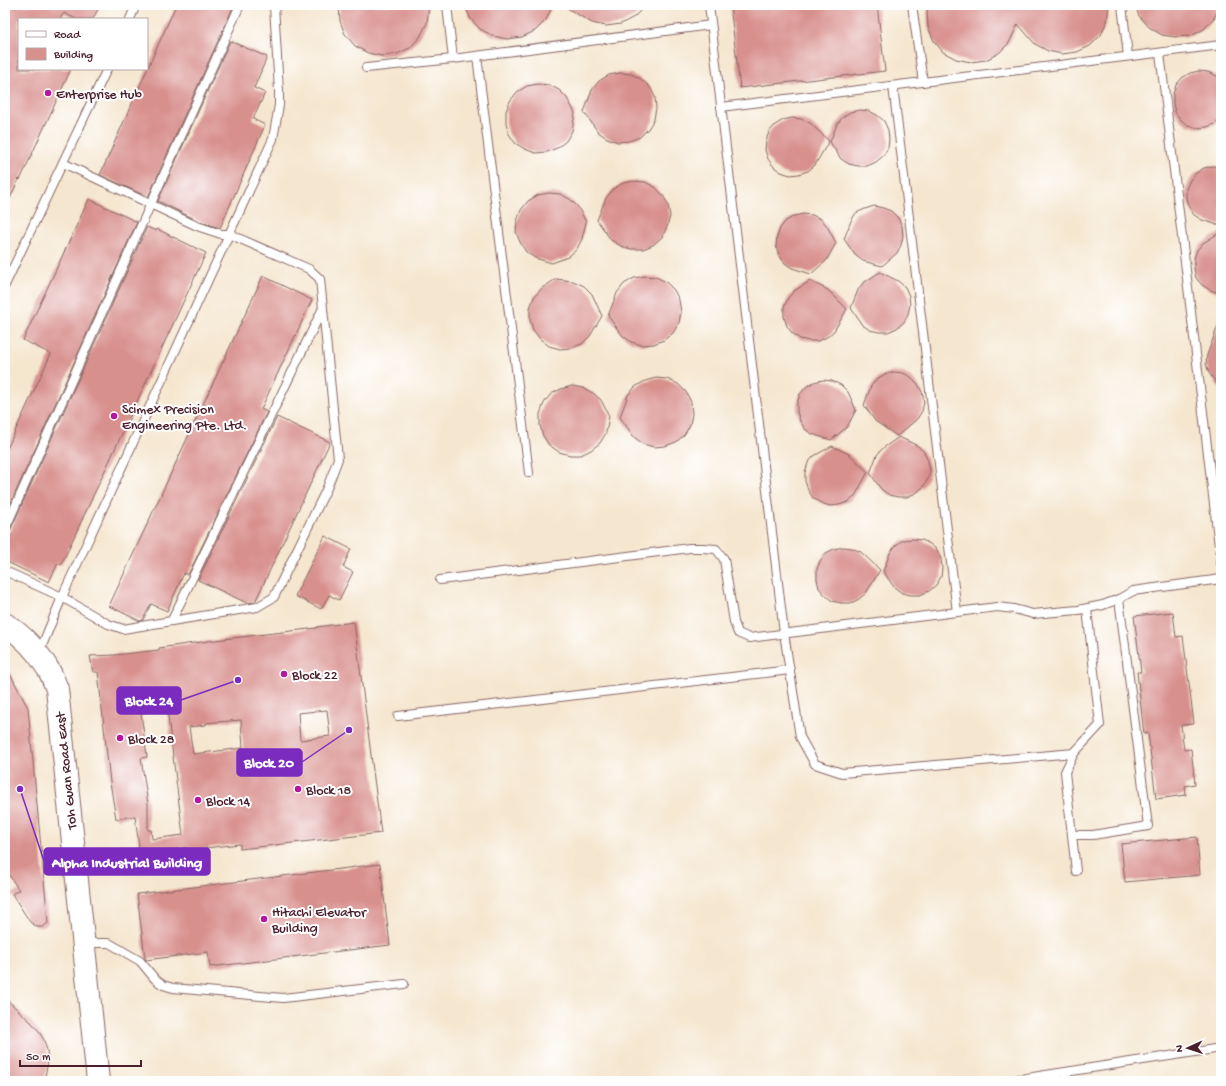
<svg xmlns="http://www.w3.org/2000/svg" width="1226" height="1086" font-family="'Gochi Hand',sans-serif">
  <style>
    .building { fill: #d8908d; fill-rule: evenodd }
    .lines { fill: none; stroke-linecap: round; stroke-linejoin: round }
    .lane-casing { stroke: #866564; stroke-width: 10 }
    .secondary-casing { stroke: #866564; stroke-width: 24 }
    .lane { stroke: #fff; stroke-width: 8 }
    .secondary { stroke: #fff; stroke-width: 22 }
    .poi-dot { fill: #b5179e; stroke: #fff; stroke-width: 1.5 }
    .labels { text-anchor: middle; stroke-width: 4; stroke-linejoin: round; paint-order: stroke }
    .poi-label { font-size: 14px; fill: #4a1f2b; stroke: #fff; text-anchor: start }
    .street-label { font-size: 14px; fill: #4a1f2b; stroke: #fff }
    .leader { fill: none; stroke: #7b2cbf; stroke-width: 1.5 }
    .callout-dot { fill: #7b2cbf; stroke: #fff; stroke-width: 1.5 }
    .callout { fill: #7b2cbf; stroke: #7b2cbf; stroke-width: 1.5 }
    .callout-label { font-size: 15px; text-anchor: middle; font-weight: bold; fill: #fff }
  </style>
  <rect width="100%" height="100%" fill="#fff"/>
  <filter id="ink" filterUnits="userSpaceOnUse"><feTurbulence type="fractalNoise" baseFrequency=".025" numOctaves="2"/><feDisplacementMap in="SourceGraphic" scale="8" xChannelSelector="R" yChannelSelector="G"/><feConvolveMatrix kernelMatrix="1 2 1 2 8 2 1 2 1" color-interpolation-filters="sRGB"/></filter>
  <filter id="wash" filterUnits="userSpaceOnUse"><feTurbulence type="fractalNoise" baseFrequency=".012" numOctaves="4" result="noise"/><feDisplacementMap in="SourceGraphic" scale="16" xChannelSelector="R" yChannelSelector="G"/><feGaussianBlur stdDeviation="0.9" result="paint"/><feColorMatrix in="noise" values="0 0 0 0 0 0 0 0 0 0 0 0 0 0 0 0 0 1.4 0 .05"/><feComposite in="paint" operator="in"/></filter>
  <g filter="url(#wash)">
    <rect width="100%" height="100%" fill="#f5e6cf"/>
    <g id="blocks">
      <!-- building -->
      <g class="building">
        <polygon points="5,5 100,5 93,19 76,19 64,13 60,19 19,19 19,69 71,69 20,180 19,179 5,209"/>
        <polygon points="176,5 234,5 148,197 100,175"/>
        <polygon points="339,5 429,5 427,23 420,37 410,48 397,54 382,56 368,53 355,46 345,34 340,21"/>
        <polygon points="465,5 553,5 546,20 535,31 522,37 507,39 493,36 480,29 470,18"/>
        <polygon points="562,5 646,5 634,17 621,24 606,26 592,23"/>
        <polygon points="730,5 877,5 885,71 740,88"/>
        <polygon points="929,5 1109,5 1107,21 1101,35 1090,46 1077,52 1062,54 1048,51 1035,44 1018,24 1009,43 999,53 986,60 971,62 956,59 943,52 934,41 928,27 927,12"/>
        <polygon points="1135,5 1221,5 1214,18 1204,29 1191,36 1176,37 1162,35 1149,27 1139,16"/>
        <polygon points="230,41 267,57 254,88 265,93 253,119 265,125 220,228 199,221 158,201"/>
        <polygon points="1199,71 1208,72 1217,76 1221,80 1221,119 1215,124 1207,127 1197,128 1188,125 1181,120 1175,112 1173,103 1173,94 1176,85 1182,78 1190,73"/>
        <polygon points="620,73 631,74 641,79 650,87 655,97 656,108 654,119 648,129 640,137 629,141 618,142 607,138 598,132 584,112 592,90 599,81 609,75"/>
        <polygon points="538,84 549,85 559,90 567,98 575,113 572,131 566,141 557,148 547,152 535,153 525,149 515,143 509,134 506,123 506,111 510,101 517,92 527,86"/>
        <polygon points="860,110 869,111 877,115 884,121 888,130 889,139 888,148 883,156 876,162 867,166 858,166 849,164 841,159 830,142 837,124 843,117 850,112"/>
        <polygon points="792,118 801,119 810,123 829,141 815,165 808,171 799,174 790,175 781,172 774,167 768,159 765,150 766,141 769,132 775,125 783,120"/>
        <polygon points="1213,166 1221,167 1221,226 1202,220 1194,215 1189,207 1186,198 1186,189 1190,180 1196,173 1204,168"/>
        <polygon points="634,181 645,182 655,187 663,195 668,205 670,216 667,227 662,237 653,245 643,249 631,249 621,246 611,240 597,220 606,198 613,189 623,183"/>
        <polygon points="549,193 560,194 570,199 578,207 586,222 582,239 577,249 568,257 552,263 535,258 526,252 520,242 516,232 517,220 521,210 528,201 538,195"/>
        <polygon points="89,199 137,222 5,516 5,453 51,354 23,340"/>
        <polygon points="874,206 883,208 891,211 898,218 902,226 903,236 901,245 897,253 882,266 863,261 855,255 844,239 851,221 856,213 865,209"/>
        <polygon points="803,214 812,215 821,219 827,226 836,243 826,261 811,274 792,268 785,263 779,255 776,246 777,237 780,228 786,221 794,216"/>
        <polygon points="147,227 156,231 157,229 206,253 61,565 58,563 49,582 5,561 5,534 10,531"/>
        <polygon points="1221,232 1221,294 1210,290 1202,285 1196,278 1194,268 1194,259 1197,250 1203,243"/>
        <polygon points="880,272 898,281 905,287 909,296 910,305 908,314 904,322 897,328 888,332 879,332 870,330 862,325 851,308 858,290 863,283"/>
        <polygon points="263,276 312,300 261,409 267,412 188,575 184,573 167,611 151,604 143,620 140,621 109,606"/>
        <polygon points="645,276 656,277 666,282 674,290 679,300 681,312 679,323 673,333 664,340 654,344 642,345 631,342 622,335 608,316 617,293 624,284 634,278"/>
        <polygon points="556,279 573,281 584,286 592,294 602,316 590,336 582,344 571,348 560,349 549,346 540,339 533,330 530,319 530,308 534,297 542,288"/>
        <polygon points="810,281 828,290 847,309 834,331 827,337 818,341 809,341 800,339 792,333 787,326 784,317 784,307 788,298 794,291"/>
        <polygon points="1220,320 1221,320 1221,390 1209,373 1206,364 1207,355"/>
        <polygon points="894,372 903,373 911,377 918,384 922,392 924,402 922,411 917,419 897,436 875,421 864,405 871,386 877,379 885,374"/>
        <polygon points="656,378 667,379 678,384 686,392 691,402 692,414 690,425 684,435 676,442 665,446 654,447 643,444 634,437 620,417 628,395 635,387 645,381"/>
        <polygon points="823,380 832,381 841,385 848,392 856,410 847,427 831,440 812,434 805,429 800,421 797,412 797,403 800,394 806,387 814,382"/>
        <polygon points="572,386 583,388 593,393 601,400 609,416 606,433 600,443 591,450 581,455 570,455 559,452 549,445 543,436 540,425 540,414 544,403 551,394 561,389"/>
        <polygon points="277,417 330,442 255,602 247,603 198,580"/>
        <polygon points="899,437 918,446 924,452 928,461 930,470 928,479 923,487 916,493 907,497 898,497 889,495 881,489 870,473 877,455 883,448"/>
        <polygon points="832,446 849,454 868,472 855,496 848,502 839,505 830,506 821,503 813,498 808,490 805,481 805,472 808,463 814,456"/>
        <polygon points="325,536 351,549 343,567 353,572 339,600 329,595 321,609 295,596"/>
        <polygon points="913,539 922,540 930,544 937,550 941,559 942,568 941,577 936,585 929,591 920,595 911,595 902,593 894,587 883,571 890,553 896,545 903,540"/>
        <polygon points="843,547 852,548 861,552 880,570 866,593 859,599 851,603 841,603 832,601 825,595 819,588 817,579 817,569 820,561 826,553 834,549"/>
        <polygon points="1173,612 1176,637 1183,636 1194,724 1181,725 1184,750 1191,749 1195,784 1185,786 1186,795 1156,799 1148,733 1144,734 1137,672 1141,672 1134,616"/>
        <path d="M354,622L381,833L240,849V844L205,848L206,854L186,856L185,848L140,855L135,816L116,819L110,782L98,672H93L90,656L115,655L159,650V648L215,640L317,628V627ZM167,709L183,835L152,839L151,830H148V804L141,758L147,757L141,713ZM327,710L330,736L300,740L298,713ZM241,720L243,748L193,754L189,727L206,725V723Z"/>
        <polygon points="5,664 28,708 48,923 43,927 37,927 30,922 12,894 19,890 5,869"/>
        <polygon points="1197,837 1200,875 1125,882 1121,844"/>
        <polygon points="380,864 390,945 210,967 208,952 146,960 145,958 137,894"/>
        <polygon points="5,998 31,1022 38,1030 44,1040 47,1051 48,1062 44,1081 5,1081 5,1059 7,1048 5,1043"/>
      </g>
    </g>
  </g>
  <g filter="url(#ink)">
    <use href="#blocks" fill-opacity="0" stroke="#866564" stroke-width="1"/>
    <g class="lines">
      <!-- lane casing -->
      <g class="lane-casing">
        <g id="lane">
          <polyline points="447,5 453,59"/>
          <polyline points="709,5 784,633 800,737 815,764 842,773 1074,753"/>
          <polyline points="912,5 923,82"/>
          <polyline points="1122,5 1128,56"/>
          <polyline points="130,19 136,5"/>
          <polyline points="1160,53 1221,563"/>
          <polyline points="477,56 529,473"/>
          <polyline points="366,68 453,59 711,25"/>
          <polyline points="893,86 957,612"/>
          <polyline points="721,107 1221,45"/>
          <polyline points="5,285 107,69"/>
          <polyline points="5,529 240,5"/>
          <polyline points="5,571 62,597 108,624 123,629 257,607 274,597 327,488 338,459 320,279 309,269 229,234 221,234 197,226 63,163"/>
          <polyline points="440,580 690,548 703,548 716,549 724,559 734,622 738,633 749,638 997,607 1014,609 1033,614 1078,610 1103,605 1119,599 1133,591 1221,579"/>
          <polyline points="172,620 323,308"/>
          <polyline points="39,653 62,597 273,139 279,105 279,91 274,5"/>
          <polyline points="398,716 790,670"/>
          <polyline points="1072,835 1093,835 1148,826 1119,599"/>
          <polyline points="1076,871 1065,772 1074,753 1100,725 1087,609"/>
          <polyline points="84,943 109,943 140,961 155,979 163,985 173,988 283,998 404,984"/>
          <polyline points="1007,1081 1221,1048"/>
        </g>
      </g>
      <!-- secondary casing -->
      <g class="secondary-casing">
        <path id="secondary" d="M5,624C22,635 38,652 48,669C52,675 54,682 57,689L98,1081"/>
      </g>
      <!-- lane -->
      <use href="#lane" class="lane"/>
      <!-- secondary -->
      <use href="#secondary" class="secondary"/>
    </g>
  </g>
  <!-- markers -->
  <g class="poi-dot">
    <circle cx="48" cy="93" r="4"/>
    <circle cx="114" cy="416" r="4"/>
    <circle cx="284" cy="674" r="4"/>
    <circle cx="120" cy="738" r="4"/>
    <circle cx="298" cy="789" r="4"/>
    <circle cx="198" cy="800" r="4"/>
    <circle cx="264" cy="919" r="4"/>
  </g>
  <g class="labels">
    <!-- poi labels -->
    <g class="poi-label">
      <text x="56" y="98">Enterprise Hub</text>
      <text x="122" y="413">Scimex Precision<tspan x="122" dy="16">Engineering Pte. Ltd.</tspan></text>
      <text x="292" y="679">Block 22</text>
      <text x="128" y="743">Block 28</text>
      <text x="306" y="794">Block 18</text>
      <text x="206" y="805">Block 14</text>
      <text x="272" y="916">Hitachi Elevator<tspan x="272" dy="16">Building</tspan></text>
    </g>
    <!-- street labels -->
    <g class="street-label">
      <text transform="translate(65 771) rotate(-96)" y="5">Toh Guan Road East</text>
    </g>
  </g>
  <!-- callouts -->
  <path class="leader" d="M238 680L181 700M349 730L302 762M20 789L44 861"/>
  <g class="callout-dot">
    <circle cx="238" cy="680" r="4"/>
    <circle cx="349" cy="730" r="4"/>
    <circle cx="20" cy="789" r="4"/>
  </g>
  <g class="callout">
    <rect x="117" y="687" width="64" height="27" rx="4"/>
    <rect x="237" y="749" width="65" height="27" rx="4"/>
    <rect x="44" y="848" width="166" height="27" rx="4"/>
  </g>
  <g class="callout-label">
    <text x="149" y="705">Block 24</text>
    <text x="269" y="767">Block 20</text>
    <text x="127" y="867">Alpha Industrial Building</text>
  </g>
  <!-- margin -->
  <rect width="1226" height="1086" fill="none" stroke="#fff" stroke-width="20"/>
  <!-- legend -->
  <rect x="18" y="18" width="130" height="52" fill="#ffffff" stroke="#b7a5aa"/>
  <rect x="26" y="31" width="20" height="6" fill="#ffffff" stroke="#b7a5aa"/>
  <text x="54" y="38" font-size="12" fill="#4a1f2b">Road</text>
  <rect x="26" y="48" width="20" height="12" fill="#d8908d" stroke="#b7a5aa"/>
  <text x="54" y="58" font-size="12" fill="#4a1f2b">Building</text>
  <!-- north arrow -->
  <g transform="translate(1188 1048) rotate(267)" stroke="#ffffff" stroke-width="3" paint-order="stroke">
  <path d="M0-3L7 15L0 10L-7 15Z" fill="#4a1f2b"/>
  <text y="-6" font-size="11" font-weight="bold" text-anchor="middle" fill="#4a1f2b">N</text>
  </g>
  <!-- scale -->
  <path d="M20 1060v6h121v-6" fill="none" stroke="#4a1f2b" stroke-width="2"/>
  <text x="26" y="1060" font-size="12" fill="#4a1f2b" stroke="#ffffff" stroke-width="3" paint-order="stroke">50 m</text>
</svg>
